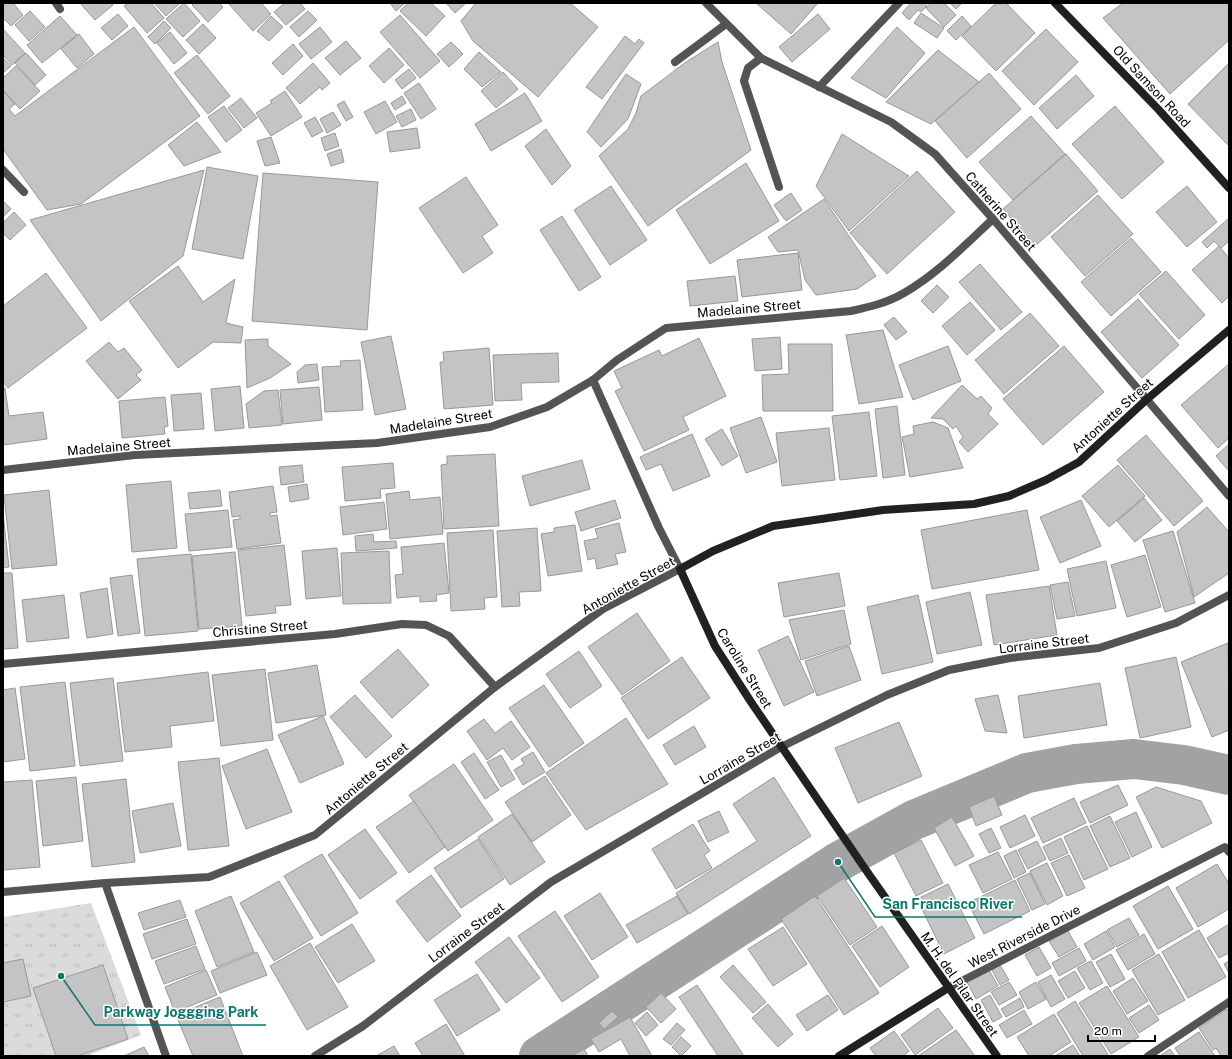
<svg xmlns="http://www.w3.org/2000/svg" width="1232" height="1059" font-family="'Public Sans',sans-serif">
  <style>
    .park { fill: url(#park-tufts) }
    .lines { fill: none; stroke-linecap: round; stroke-linejoin: round }
    .river { stroke: #a2a2a2; stroke-width: 40 }
    .building { fill: #c4c4c4; stroke: #989898 }
    .lane { stroke: #545454; stroke-width: 8 }
    .street { stroke: #545454; stroke-width: 8 }
    .secondary { stroke: #212121; stroke-width: 8 }
    .labels { text-anchor: middle; stroke-width: 3; stroke-linejoin: round; paint-order: stroke }
    .street-label { font-size: 13px; fill: #000; stroke: #fff }
    .leader { fill: none; stroke: #0f766e; stroke-width: 1.5 }
    .callout-dot { fill: #0f766e; stroke: #fff; stroke-width: 1.5 }
    .callout-label { font-size: 14px; text-anchor: middle; font-weight: bold; fill: #0f766e; stroke: #fff; stroke-width: 3; stroke-linejoin: round; paint-order: stroke }
  </style>
  <defs>
    <pattern id="park-tufts" width="24" height="20" patternUnits="userSpaceOnUse"><rect width="24" height="20" fill="#dbdbdb"/><path d="M3 7l-1-3M5 7V3M7 7l1-3M15 17l-1-3M17 17v-4M19 17l1-3" fill="none" stroke="#bababa"/></pattern>
  </defs>
  <rect width="100%" height="100%" fill="#fff"/>
  <!-- park -->
  <polygon class="park" points="91,903 141,1035 87,1056 3,1056 3,917"/>
  <g class="lines">
    <!-- river -->
    <polyline class="river" points="539,1056 838,862 914,820 1027,773 1076,764 1134,759 1184,765 1229,775"/>
  </g>
  <!-- building -->
  <g class="building">
    <polygon points="7,3 13,3 23,15 11,26 3,18 3,6"/>
    <polygon points="80,3 112,3 113,5 95,20"/>
    <polygon points="128,3 151,3 164,18 147,33 124,6"/>
    <polygon points="154,3 180,3 166,16"/>
    <polygon points="184,3 200,21 183,37 166,19"/>
    <polygon points="194,3 219,3 223,7 208,22 192,5"/>
    <polygon points="228,3 261,3 271,14 253,31"/>
    <polygon points="285,3 300,3 305,9 286,25 274,12"/>
    <polygon points="390,3 405,3 396,11"/>
    <polygon points="408,3 431,3 445,16 426,36 400,11"/>
    <polygon points="446,3 466,3 455,13"/>
    <polygon points="476,3 570,3 598,27 538,97 473,41 461,21"/>
    <polygon points="756,3 818,3 791,34"/>
    <polygon points="911,3 925,3 927,6 921,12 918,10 909,20 902,13"/>
    <polygon points="931,3 944,3 956,15 944,27 926,8"/>
    <polygon points="950,3 962,3 956,9"/>
    <polygon points="996,3 1006,3 1035,33 996,71 962,36"/>
    <polygon points="1123,3 1229,3 1229,40 1170,94 1103,18"/>
    <polygon points="30,11 45,27 29,41 15,25"/>
    <polygon points="308,11 317,20 299,37 290,27"/>
    <polygon points="921,13 944,28 937,38 914,23"/>
    <polygon points="118,14 128,26 112,40 101,28"/>
    <polygon points="818,14 830,29 792,62 779,47"/>
    <polygon points="400,15 440,61 420,78 380,32"/>
    <polygon points="60,16 77,35 42,63 27,45"/>
    <polygon points="271,16 283,27 269,41 257,31"/>
    <polygon points="962,16 971,26 956,40 947,31"/>
    <polygon points="164,21 171,28 155,44 148,37"/>
    <polygon points="203,24 216,38 199,54 186,40"/>
    <polygon points="134,27 200,116 81,204 47,210 3,149 3,91 15,104 9,109 15,116"/>
    <polygon points="320,27 332,42 311,59 299,44"/>
    <polygon points="897,27 925,53 886,98 851,78"/>
    <polygon points="3,29 25,53 12,65 3,55"/>
    <polygon points="1046,29 1078,62 1034,105 1002,71"/>
    <polygon points="170,32 187,53 174,64 157,43"/>
    <polygon points="79,34 94,54 77,68 61,49"/>
    <polygon points="625,36 635,44 639,39 644,43 602,99 586,87"/>
    <polygon points="346,41 361,58 340,75 325,58"/>
    <polygon points="451,42 463,54 449,67 437,54"/>
    <polygon points="718,42 722,62 751,150 648,226 599,156 628,129 636,113 641,96 686,62"/>
    <polygon points="293,44 303,56 283,75 272,63"/>
    <polygon points="389,48 404,65 384,83 369,66"/>
    <polygon points="938,50 979,82 931,124 886,102"/>
    <polygon points="479,52 501,72 482,87 464,69"/>
    <polygon points="26,53 46,75 35,85 15,63"/>
    <polygon points="197,55 230,96 208,114 174,73"/>
    <polygon points="3,58 11,66 3,73"/>
    <polygon points="313,63 330,83 322,90 320,87 300,104 286,88"/>
    <polygon points="1229,63 1229,146 1188,104"/>
    <polygon points="16,66 40,91 20,109 3,90 3,78"/>
    <polygon points="409,69 416,78 402,89 395,80"/>
    <polygon points="503,72 518,89 496,108 481,91"/>
    <polygon points="989,73 1021,109 967,158 935,121"/>
    <polygon points="626,74 641,84 628,119 601,147 587,132"/>
    <polygon points="1076,75 1094,96 1057,129 1039,108"/>
    <polygon points="419,83 436,109 421,119 404,93"/>
    <polygon points="285,91 302,117 271,136 256,113 272,103 270,101"/>
    <polygon points="525,93 542,121 491,151 475,124"/>
    <polygon points="402,96 406,103 395,110 391,103"/>
    <polygon points="241,98 257,118 244,128 228,108"/>
    <polygon points="344,101 353,117 346,121 337,105"/>
    <polygon points="385,101 397,122 376,134 364,112"/>
    <polygon points="224,106 242,130 226,142 208,117"/>
    <polygon points="1115,106 1164,162 1122,199 1072,144"/>
    <polygon points="411,109 416,120 402,127 396,116"/>
    <polygon points="333,112 341,125 327,133 320,119"/>
    <polygon points="1031,116 1065,154 1013,200 979,162"/>
    <polygon points="315,117 323,131 312,137 304,123"/>
    <polygon points="197,122 221,152 184,166 168,145"/>
    <polygon points="417,128 420,148 390,152 387,132"/>
    <polygon points="546,129 571,166 552,185 525,146"/>
    <polygon points="335,133 339,146 325,151 321,138"/>
    <polygon points="842,134 909,176 849,231 816,186"/>
    <polygon points="271,137 280,163 265,166 257,141"/>
    <polygon points="341,149 344,162 331,166 327,154"/>
    <polygon points="1066,154 1098,191 1035,246 1003,209"/>
    <polygon points="746,163 779,221 710,264 676,210"/>
    <polygon points="207,167 258,176 243,259 192,249"/>
    <polygon points="204,170 183,256 101,321 30,220"/>
    <polygon points="917,171 955,212 887,274 850,233"/>
    <polygon points="263,173 378,182 367,330 252,321"/>
    <polygon points="466,177 498,225 482,236 493,253 463,273 419,208"/>
    <polygon points="611,186 647,240 610,265 574,210"/>
    <polygon points="1187,186 1217,222 1187,247 1156,212"/>
    <polygon points="791,193 802,210 786,221 774,205"/>
    <polygon points="1098,195 1133,234 1085,276 1051,237"/>
    <polygon points="824,199 876,276 857,289 816,295 805,280 798,250 778,252 768,237"/>
    <polygon points="3,201 11,209 3,217"/>
    <polygon points="14,212 26,225 10,240 3,233 3,223"/>
    <polygon points="562,216 601,277 579,291 540,230"/>
    <polygon points="1228,219 1229,241 1221,248 1214,241 1207,248 1202,242"/>
    <polygon points="1131,238 1161,272 1111,316 1081,282"/>
    <polygon points="1219,246 1229,258 1229,296 1222,303 1192,270"/>
    <polygon points="798,253 802,290 742,297 737,260"/>
    <polygon points="980,264 1022,312 1001,330 959,282"/>
    <polygon points="178,266 203,302 235,279 226,323 243,327 241,343 213,342 178,368 129,301"/>
    <polygon points="1166,271 1205,315 1179,339 1139,294"/>
    <polygon points="46,273 87,328 8,388 3,382 3,306"/>
    <polygon points="735,276 738,301 690,306 687,281"/>
    <polygon points="937,285 949,297 933,313 921,301"/>
    <polygon points="1138,299 1179,345 1142,378 1101,332"/>
    <polygon points="970,302 995,330 967,355 942,326"/>
    <polygon points="1030,313 1059,346 1004,394 975,360"/>
    <polygon points="894,317 907,332 896,340 884,325"/>
    <polygon points="883,330 903,397 859,404 846,335"/>
    <polygon points="391,336 406,409 375,415 361,342"/>
    <polygon points="780,337 782,369 755,371 752,339"/>
    <polygon points="699,338 726,396 683,417 689,430 644,451 615,391 622,388 614,371 659,350 662,356"/>
    <polygon points="268,339 268,346 291,364 270,378 247,388 245,340"/>
    <polygon points="109,342 118,352 124,348 142,370 136,375 141,380 118,399 86,361"/>
    <polygon points="788,344 832,344 833,411 763,411 762,375 789,374"/>
    <polygon points="948,346 961,381 913,400 899,365"/>
    <polygon points="1064,346 1104,392 1043,445 1003,399"/>
    <polygon points="489,348 493,405 444,409 440,362 444,362 443,352"/>
    <polygon points="558,353 559,382 521,383 522,400 495,401 493,355"/>
    <polygon points="360,360 363,410 325,412 322,367 341,366 340,361"/>
    <polygon points="317,364 319,380 298,383 297,372 305,365"/>
    <polygon points="1229,364 1229,438 1218,448 1181,405"/>
    <polygon points="962,385 977,399 981,396 992,408 988,414 998,424 968,452 959,442 963,437 956,426 953,429 943,419 931,418"/>
    <polygon points="240,386 244,428 215,431 211,389"/>
    <polygon points="319,387 322,420 283,424 280,390"/>
    <polygon points="3,388 5,388 9,416 43,412 47,439 3,445"/>
    <polygon points="278,390 282,425 249,428 246,404 264,391"/>
    <polygon points="201,393 204,429 174,431 171,395"/>
    <polygon points="165,397 168,426 164,427 165,434 122,438 119,401"/>
    <polygon points="897,406 905,475 883,478 875,409"/>
    <polygon points="869,412 877,476 840,480 832,416"/>
    <polygon points="761,417 777,462 746,473 730,428"/>
    <polygon points="933,422 948,428 963,468 910,477 902,437 914,434 913,426"/>
    <polygon points="829,428 835,480 782,486 776,433"/>
    <polygon points="722,429 738,456 722,466 705,439"/>
    <polygon points="692,434 710,476 673,491 661,464 646,470 640,457"/>
    <polygon points="1146,435 1203,501 1174,526 1117,460"/>
    <polygon points="1229,444 1229,469 1228,470 1216,456"/>
    <polygon points="495,454 499,526 444,529 441,465 447,464 447,456"/>
    <polygon points="582,460 590,489 530,506 522,476"/>
    <polygon points="393,463 395,488 380,489 381,498 345,501 342,467"/>
    <polygon points="302,465 304,482 281,485 279,467"/>
    <polygon points="1118,465 1145,496 1109,527 1082,496"/>
    <polygon points="171,481 177,548 132,552 126,485"/>
    <polygon points="307,484 309,499 290,502 288,487"/>
    <polygon points="273,486 277,512 270,513 270,516 277,515 281,543 237,549 233,520 240,519 240,516 232,517 229,492"/>
    <polygon points="49,490 57,565 12,569 4,495"/>
    <polygon points="220,490 222,506 190,509 188,493"/>
    <polygon points="409,491 410,500 440,497 443,534 390,539 386,494"/>
    <polygon points="1144,498 1162,520 1135,542 1117,521"/>
    <polygon points="615,500 621,518 581,531 575,512"/>
    <polygon points="1081,500 1101,546 1060,563 1040,517"/>
    <polygon points="384,502 387,529 343,535 340,507"/>
    <polygon points="1207,507 1229,532 1229,573 1194,597 1177,532"/>
    <polygon points="228,510 232,547 189,551 185,514"/>
    <polygon points="1027,510 1039,570 932,589 921,530"/>
    <polygon points="3,513 9,567 3,568"/>
    <polygon points="619,523 626,552 615,554 618,564 597,569 595,558 588,560 584,541 598,538 595,529"/>
    <polygon points="575,525 582,571 548,576 541,534 554,532 554,528"/>
    <polygon points="537,528 541,591 519,592 520,606 502,607 497,531"/>
    <polygon points="493,530 497,597 484,598 485,609 451,611 447,533"/>
    <polygon points="1173,531 1195,603 1165,612 1143,540"/>
    <polygon points="373,534 374,542 396,541 397,548 356,551 355,536"/>
    <polygon points="444,543 449,593 436,595 437,601 420,602 420,596 397,598 395,575 403,574 401,547"/>
    <polygon points="284,545 291,605 275,606 276,613 246,616 238,550"/>
    <polygon points="337,548 341,596 306,599 302,551"/>
    <polygon points="389,551 391,603 343,604 341,553"/>
    <polygon points="235,552 242,626 199,629 192,556"/>
    <polygon points="191,554 198,631 145,636 137,559"/>
    <polygon points="1145,555 1161,607 1127,617 1111,565"/>
    <polygon points="1106,561 1116,608 1077,616 1067,569"/>
    <polygon points="3,573 12,573 18,648 3,649"/>
    <polygon points="839,573 845,606 784,617 778,583"/>
    <polygon points="132,575 140,633 118,636 110,578"/>
    <polygon points="1068,582 1075,616 1057,619 1050,585"/>
    <polygon points="1049,586 1057,635 994,645 986,595"/>
    <polygon points="107,588 113,634 87,638 80,593"/>
    <polygon points="970,592 982,645 937,654 926,602"/>
    <polygon points="64,595 69,638 27,642 22,600"/>
    <polygon points="918,595 933,662 882,674 867,607"/>
    <polygon points="844,610 851,644 801,660 789,620"/>
    <polygon points="637,613 670,661 622,695 588,647"/>
    <polygon points="788,636 814,692 784,706 758,650"/>
    <polygon points="1228,643 1229,730 1212,737 1181,662"/>
    <polygon points="849,646 861,680 817,696 805,661"/>
    <polygon points="398,649 429,685 392,718 360,682"/>
    <polygon points="579,651 602,686 570,708 546,674"/>
    <polygon points="682,657 710,698 648,739 621,698"/>
    <polygon points="1176,657 1191,727 1140,738 1125,668"/>
    <polygon points="317,665 326,715 276,723 268,673"/>
    <polygon points="265,669 273,740 221,746 212,675"/>
    <polygon points="208,672 214,721 170,726 172,747 125,752 117,683"/>
    <polygon points="113,678 123,761 80,766 70,683"/>
    <polygon points="65,682 75,766 30,771 20,687"/>
    <polygon points="1100,683 1107,725 1024,738 1018,696"/>
    <polygon points="544,685 584,743 549,767 509,708"/>
    <polygon points="15,688 25,759 3,762 3,690"/>
    <polygon points="355,695 392,736 366,758 330,717"/>
    <polygon points="998,695 1007,733 985,731 975,699"/>
    <polygon points="323,716 344,764 300,783 278,735"/>
    <polygon points="626,718 668,784 586,830 546,773"/>
    <polygon points="484,719 495,733 511,721 530,747 512,760 503,748 487,760 467,731"/>
    <polygon points="899,722 922,776 858,803 835,748"/>
    <polygon points="694,726 706,747 675,765 663,745"/>
    <polygon points="267,749 292,812 246,829 222,766"/>
    <polygon points="533,752 545,772 523,785 514,770 524,764 521,759"/>
    <polygon points="474,753 499,790 485,799 461,762"/>
    <polygon points="501,755 515,779 501,787 487,762"/>
    <polygon points="219,758 229,846 188,850 178,762"/>
    <polygon points="454,764 493,820 448,851 409,795"/>
    <polygon points="545,776 571,815 532,842 505,802"/>
    <polygon points="76,777 83,841 43,846 36,781"/>
    <polygon points="774,777 811,836 689,914 676,893 757,841 733,804"/>
    <polygon points="126,779 135,862 92,867 82,784"/>
    <polygon points="32,780 40,867 3,870 3,782"/>
    <polygon points="1118,785 1128,805 1090,823 1080,802"/>
    <polygon points="1156,787 1201,801 1212,823 1162,848 1136,797"/>
    <polygon points="994,796 1002,815 976,826 969,807"/>
    <polygon points="1074,798 1086,823 1043,843 1031,818"/>
    <polygon points="414,801 445,847 409,873 376,827"/>
    <polygon points="173,803 181,846 140,853 132,811"/>
    <polygon points="719,811 729,832 708,842 698,821"/>
    <polygon points="1136,812 1152,847 1132,857 1115,822"/>
    <polygon points="512,814 545,862 510,885 478,837"/>
    <polygon points="1025,815 1035,836 1010,848 1000,827"/>
    <polygon points="1110,816 1130,858 1110,867 1090,826"/>
    <polygon points="952,817 974,856 955,866 934,828"/>
    <polygon points="693,824 710,851 704,855 712,868 676,889 652,849"/>
    <polygon points="1087,826 1108,869 1084,880 1064,837"/>
    <polygon points="991,828 1001,848 989,853 979,834"/>
    <polygon points="365,829 397,873 360,899 328,855"/>
    <polygon points="1061,838 1068,853 1050,861 1043,847"/>
    <polygon points="478,839 504,879 461,908 434,868"/>
    <polygon points="921,840 943,883 916,896 894,853"/>
    <polygon points="1037,841 1046,859 1028,869 1018,850"/>
    <polygon points="1016,850 1026,872 1014,878 1004,856"/>
    <polygon points="998,852 1012,879 983,893 969,865"/>
    <polygon points="322,854 358,913 321,936 284,876"/>
    <polygon points="1069,855 1085,888 1067,896 1051,863"/>
    <polygon points="1047,863 1063,896 1047,905 1030,871"/>
    <polygon points="1217,864 1229,884 1229,909 1198,927 1176,888"/>
    <polygon points="1030,873 1045,904 1032,910 1017,879"/>
    <polygon points="431,875 461,916 427,942 396,901"/>
    <polygon points="844,878 877,927 850,945 817,896"/>
    <polygon points="1015,880 1030,911 984,934 968,903"/>
    <polygon points="279,881 313,938 274,961 240,903"/>
    <polygon points="948,884 975,938 944,954 917,899"/>
    <polygon points="1168,886 1193,929 1158,949 1133,906"/>
    <polygon points="600,893 628,937 592,960 564,916"/>
    <polygon points="231,896 254,952 217,967 195,911"/>
    <polygon points="677,896 688,914 637,943 626,925"/>
    <polygon points="815,896 879,993 844,1015 781,919"/>
    <polygon points="180,900 186,917 144,930 138,913"/>
    <polygon points="555,911 599,977 562,1002 518,936"/>
    <polygon points="1129,918 1139,935 1117,947 1107,930"/>
    <polygon points="187,919 196,944 152,959 143,934"/>
    <polygon points="352,924 375,961 338,983 315,947"/>
    <polygon points="1229,924 1229,953 1219,958 1207,938"/>
    <polygon points="882,926 909,967 880,987 852,946"/>
    <polygon points="783,927 807,964 773,986 748,949"/>
    <polygon points="1199,930 1226,977 1188,998 1162,952"/>
    <polygon points="1068,931 1077,947 1059,957 1049,941"/>
    <polygon points="1106,931 1115,947 1093,960 1084,944"/>
    <polygon points="1144,934 1155,954 1128,970 1116,950"/>
    <polygon points="509,937 540,978 506,1003 475,962"/>
    <polygon points="310,943 348,1007 307,1030 270,966"/>
    <polygon points="196,946 205,969 164,984 155,961"/>
    <polygon points="1039,947 1051,968 1037,976 1025,955"/>
    <polygon points="1079,948 1086,961 1059,976 1052,963"/>
    <polygon points="257,952 267,975 220,993 211,971"/>
    <polygon points="1111,954 1125,979 1110,987 1096,962"/>
    <polygon points="1159,954 1185,1000 1158,1015 1132,970"/>
    <polygon points="23,959 31,996 3,1002 3,963"/>
    <polygon points="1091,961 1103,983 1090,990 1077,968"/>
    <polygon points="1229,961 1229,973 1224,964"/>
    <polygon points="103,965 128,1039 77,1056 56,1056 33,988"/>
    <polygon points="733,965 766,1002 753,1013 720,977"/>
    <polygon points="1000,965 1009,980 1000,985 992,970"/>
    <polygon points="206,970 217,995 175,1012 165,987"/>
    <polygon points="989,970 998,986 976,999 967,982"/>
    <polygon points="1075,971 1085,988 1068,998 1058,981"/>
    <polygon points="477,974 500,1010 457,1036 434,1000"/>
    <polygon points="1051,975 1065,999 1051,1007 1038,982"/>
    <polygon points="1133,978 1148,1001 1127,1014 1113,991"/>
    <polygon points="1009,982 1017,995 999,1005 991,992"/>
    <polygon points="1036,982 1046,999 1028,1009 1019,992"/>
    <polygon points="697,985 744,1056 718,1056 679,997"/>
    <polygon points="1107,986 1139,1037 1111,1054 1079,1003"/>
    <polygon points="661,993 676,1009 661,1023 646,1007"/>
    <polygon points="828,995 838,1010 807,1031 796,1015"/>
    <polygon points="990,995 1002,1017 993,1022 981,1000"/>
    <polygon points="220,997 243,1056 193,1056 176,1015"/>
    <polygon points="1020,998 1024,1007 1006,1017 1001,1009"/>
    <polygon points="1075,1001 1109,1056 1083,1056 1057,1013"/>
    <polygon points="768,1004 793,1034 778,1047 752,1018"/>
    <polygon points="1149,1005 1159,1020 1139,1033 1129,1018"/>
    <polygon points="938,1008 953,1028 915,1055 901,1035"/>
    <polygon points="1227,1009 1229,1013 1229,1056 1221,1056 1216,1048 1213,1050 1199,1028"/>
    <polygon points="1024,1010 1032,1024 1007,1038 999,1025"/>
    <polygon points="612,1011 618,1017 604,1029 599,1023"/>
    <polygon points="647,1012 658,1025 646,1036 635,1023"/>
    <polygon points="1054,1014 1071,1042 1049,1056 1029,1056 1017,1037"/>
    <polygon points="630,1017 652,1056 630,1056 621,1039 599,1052 591,1039"/>
    <polygon points="677,1023 685,1030 671,1045 663,1039"/>
    <polygon points="446,1024 465,1056 423,1056 415,1043"/>
    <polygon points="956,1030 975,1056 918,1056"/>
    <polygon points="894,1031 909,1051 903,1056 876,1056 870,1048"/>
    <polygon points="1199,1032 1215,1056 1180,1056 1175,1048"/>
    <polygon points="681,1037 691,1046 681,1056 672,1047"/>
    <polygon points="1073,1045 1080,1056 1055,1056"/>
    <polygon points="394,1046 400,1056 376,1056"/>
    <polygon points="144,1047 149,1056 124,1056"/>
    <polygon points="584,1049 588,1056 572,1056"/>
    <polygon points="1170,1049 1175,1056 1160,1056"/>
  </g>
  <g class="lines">
    <!-- lane -->
    <g class="lane">
      <polyline points="56,3 60,9"/>
      <polyline points="761,58 748,68 744,81 779,187"/>
      <polyline points="675,62 726,24"/>
      <polyline points="819,87 899,3"/>
      <polyline points="3,170 24,192"/>
    </g>
    <!-- street -->
    <g class="street">
      <polyline points="706,3 761,58 891,122 935,154 993,219 1229,496"/>
      <path d="M3,470L135,455L377,443L490,427L547,407L593,380L617,360L666,328L851,311C869,307 887,303 904,293C937,274 965,245 993,219"/>
      <polyline points="3,664 335,634 402,624 426,625 449,636 495,687"/>
      <polyline points="105,883 166,1056"/>
      <polyline points="3,892 105,883 209,877 315,835 495,687 603,609 680,569 659,528 593,380"/>
      <polyline points="948,988 1225,847 1229,852"/>
      <polyline points="315,1056 363,1026 551,882 781,747 887,695 949,670 1010,658 1099,648 1176,623 1229,595"/>
      <polyline points="1148,1056 1229,1002"/>
    </g>
    <!-- secondary -->
    <g class="secondary">
      <polyline points="1055,3 1158,109 1229,188"/>
      <polyline points="839,1056 948,988"/>
      <polyline points="997,1056 868,873 751,702 715,646 680,569 713,551 773,526 883,510 974,504 1009,496 1046,480 1079,462 1146,400 1229,330"/>
    </g>
  </g>
  <g class="labels">
    <!-- street labels -->
    <g class="street-label">
      <text transform="translate(1152 86) rotate(47)" y="5">Old Samson Road</text>
      <text transform="translate(1001 211) rotate(49)" y="5">Catherine Street</text>
      <text transform="translate(749 308) rotate(-5)" y="5">Madelaine Street</text>
      <text transform="translate(1112 415) rotate(-42)" y="5">Antoniette Street</text>
      <text transform="translate(441 421) rotate(-9)" y="5">Madelaine Street</text>
      <text transform="translate(119 446) rotate(-5)" y="5">Madelaine Street</text>
      <text transform="translate(628 585) rotate(-29)" y="5">Antoniette Street</text>
      <text transform="translate(260 628) rotate(-5)" y="5">Christine Street</text>
      <text transform="translate(1044 643) rotate(-7)" y="5">Lorraine Street</text>
      <text transform="translate(745 668) rotate(58)" y="5">Caroline Street</text>
      <text transform="translate(740 758) rotate(-30)" y="5">Lorraine Street</text>
      <text transform="translate(366 778) rotate(-40)" y="5">Antoniette Street</text>
      <text transform="translate(466 932) rotate(-37)" y="5">Lorraine Street</text>
      <text transform="translate(1024 936) rotate(-27)" y="5">West Riverside Drive</text>
      <text transform="translate(960 984) rotate(55)" y="5">M. H. del Pilar Street</text>
    </g>
  </g>
  <!-- callouts -->
  <path class="leader" d="M838 862L875 917H1022M61 976L95 1025H266"/>
  <g class="callout-dot">
    <circle cx="838" cy="862" r="4"/>
    <circle cx="61" cy="976" r="4"/>
  </g>
  <g class="callout-label">
    <text x="948" y="909">San Francisco River</text>
    <text x="181" y="1017">Parkway Joggging Park</text>
  </g>
  <!-- border -->
  <rect width="1232" height="1059" fill="none" stroke="#000000" stroke-width="8"/>
  <!-- scale -->
  <path d="M1088 1035v6h67v-6" fill="none" stroke="#000000" stroke-width="2"/>
  <text x="1094" y="1035" font-size="12" fill="#000000" stroke="#ffffff" stroke-width="3" paint-order="stroke">20 m</text>
</svg>
